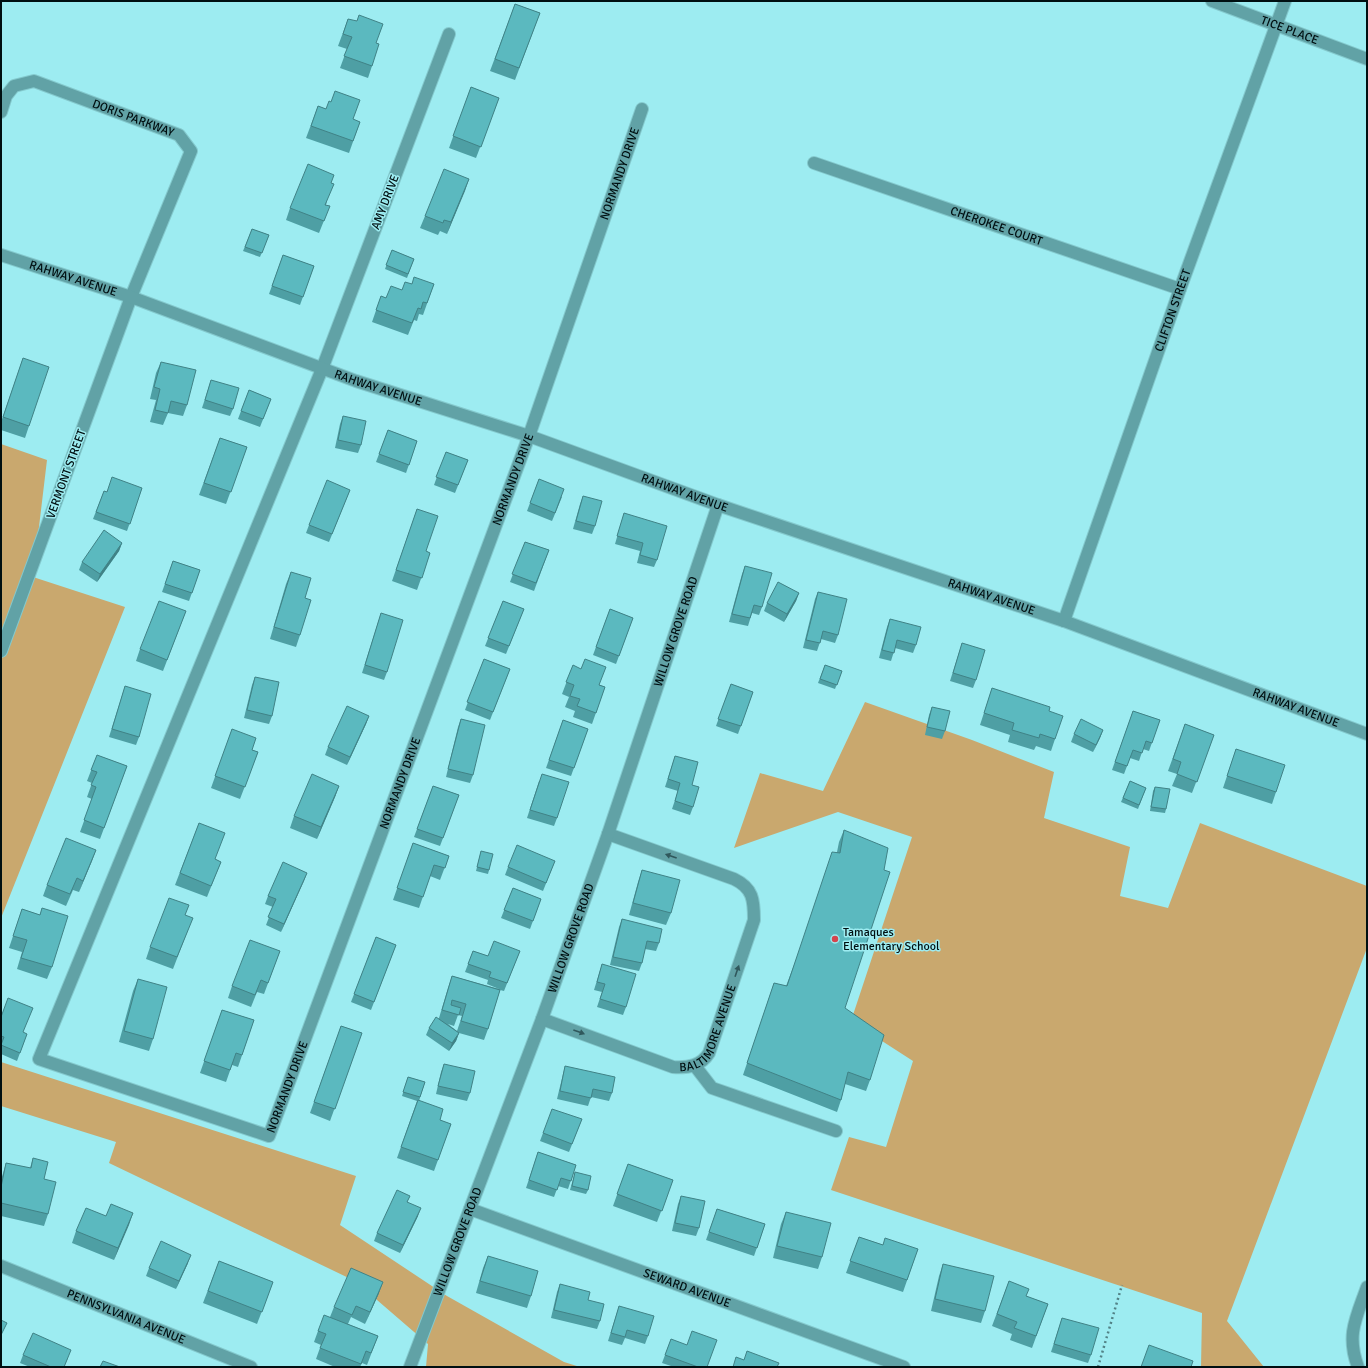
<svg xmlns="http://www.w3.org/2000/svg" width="1368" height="1368" font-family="Signika,sans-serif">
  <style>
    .green { fill: #c9a86e }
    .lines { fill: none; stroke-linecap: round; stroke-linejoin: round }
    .minor-casing { stroke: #84c9cd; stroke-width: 14 }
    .path { stroke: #528286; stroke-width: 2.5; stroke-dasharray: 2 3; stroke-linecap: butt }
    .minor { stroke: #61a2a6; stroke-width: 12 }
    .wall { fill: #4e9fa4; fill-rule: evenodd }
    .shaded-wall { fill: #408286 }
    .building { fill: #5bb9bf; stroke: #408286 }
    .oneway { fill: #30585c }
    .poi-dot { fill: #d5444e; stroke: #9decf1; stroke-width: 1.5 }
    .labels { text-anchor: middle; stroke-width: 3; stroke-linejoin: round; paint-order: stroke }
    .street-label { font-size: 12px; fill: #000f11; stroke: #9decf1 }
    .poi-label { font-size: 12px; fill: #000f11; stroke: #9decf1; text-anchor: start }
  </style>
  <rect width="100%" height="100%" fill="#9decf1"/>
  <!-- green -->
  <g class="green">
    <polygon points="1,444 47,460 33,577 125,607 1,918"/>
    <polygon points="865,702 972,740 1054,772 1044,818 1130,847 1120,896 1168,908 1200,823 1367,886 1367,948 1227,1321 1264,1367 1201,1367 1202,1313 831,1190 849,1137 886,1147 913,1061 851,1021 912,837 838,812 734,848 760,773 823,791"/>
    <polygon points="1,1062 356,1176 340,1225 447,1296 564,1362 580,1367 426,1367 428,1344 355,1281 109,1163 116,1142 1,1106"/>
  </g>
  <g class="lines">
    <!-- minor casing -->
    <g class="minor-casing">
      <g id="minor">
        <path id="s1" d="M1212,1L1367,59"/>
        <path id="s2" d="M449,34L322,369L39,1059L269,1136L529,436L642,109"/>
        <path id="s3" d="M1,112L6,96L14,86L34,81L179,135L191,151L131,297L1,651"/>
        <path id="s4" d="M814,163L1180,289"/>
        <path id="s5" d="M1,255L131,297L356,381L529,436L718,505L1064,621L1367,734"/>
        <path id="s6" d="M1064,621L1180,289L1285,1"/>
        <path id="s7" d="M542,1019L673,1067C688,1068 701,1066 709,1053L754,920C754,900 753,888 734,879L608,834"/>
        <polyline points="695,1066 712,1088 836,1131"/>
        <path id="s8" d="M470,1209L904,1367"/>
        <path id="s9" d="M1,1266L251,1367"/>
        <path id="s10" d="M410,1367L542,1019L608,834L718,505"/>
        <path d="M1358,1367C1346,1335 1356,1318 1367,1287"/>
      </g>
    </g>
    <!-- path -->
    <polyline class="path" points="1098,1367 1122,1285"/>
    <!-- minor -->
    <use href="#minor" class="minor"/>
  </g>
  <!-- wall -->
  <g class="wall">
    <polygon points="515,4 540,13 515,80 490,71"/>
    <polygon points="348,19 376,43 372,66 368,78 340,68 347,49 338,46"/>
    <polygon points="471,87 499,98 476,158 449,148"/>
    <polygon points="318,106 360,122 349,153 306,138"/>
    <polygon points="469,179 447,234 440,231 438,235 420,228 425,216"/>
    <polygon points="331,183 326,205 325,218 319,233 286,220 290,208"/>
    <polygon points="252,229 269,235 260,257 243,251"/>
    <polygon points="392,250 414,259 407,278 385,269"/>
    <polygon points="283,255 314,266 300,305 269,294"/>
    <polygon points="411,284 434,284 423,315 419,314 417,321 414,320 408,335 372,322 381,296 386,298 402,290"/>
    <polygon points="23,358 29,426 25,438 1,430 1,422"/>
    <polygon points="161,362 187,405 183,416 168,413 163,425 150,422 156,400 150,399 156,373"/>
    <polygon points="211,380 233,409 230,416 202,408"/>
    <polygon points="249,390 271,399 260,427 238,419"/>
    <polygon points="343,416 361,445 358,453 335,448 340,424"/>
    <polygon points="388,430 417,441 406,473 376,462"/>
    <polygon points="220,438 247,447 226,504 199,495"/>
    <polygon points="446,452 468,460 455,493 434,485"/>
    <polygon points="539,479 562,497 552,521 527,511"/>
    <polygon points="142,488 127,531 93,519 104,491 107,492"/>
    <polygon points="350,490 329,542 306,533 309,525"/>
    <polygon points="583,496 595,526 592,534 573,529 580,504"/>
    <polygon points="417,509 426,551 430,553 417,590 392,581"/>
    <polygon points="624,513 657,560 654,567 637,563 640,551 615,544"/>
    <polygon points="525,542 549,550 534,591 510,582"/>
    <polygon points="122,543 119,551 97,582 79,570 82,562"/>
    <polygon points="173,561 200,570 189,601 162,592"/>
    <polygon points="745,566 762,607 759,615 752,613 748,626 729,622 742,574"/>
    <polygon points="291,572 300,635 296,647 270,639 286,584"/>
    <polygon points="818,592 838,635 835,643 821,639 817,651 803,648 815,599"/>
    <polygon points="799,593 796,601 784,622 764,611 767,603"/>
    <polygon points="503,601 524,609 506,654 485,646"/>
    <polygon points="610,609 633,618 616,664 593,655"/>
    <polygon points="186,611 163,671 136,661 140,649"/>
    <polygon points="381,613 387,672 384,680 362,673"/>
    <polygon points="890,619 916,645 913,653 895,648 891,661 879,658 887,627"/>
    <polygon points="962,643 976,680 973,688 950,681"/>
    <polygon points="484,659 510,669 490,720 465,710"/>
    <polygon points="573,665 600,685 605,687 592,724 573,717 575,711 565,707 569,697 562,694"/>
    <polygon points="825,665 842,671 835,689 818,683"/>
    <polygon points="255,677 272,716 269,724 244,718 252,685"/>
    <polygon points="731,684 753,692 738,734 716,726"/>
    <polygon points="125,686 139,737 136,745 109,737"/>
    <polygon points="992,688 1049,711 1055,739 1051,751 1036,746 1034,750 1008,742 1010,735 980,725"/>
    <polygon points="932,707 945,731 942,739 925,735 929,715"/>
    <polygon points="1133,711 1160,720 1149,751 1143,749 1139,761 1130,758 1124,774 1112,770"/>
    <polygon points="369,716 366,724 347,765 325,755 328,747"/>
    <polygon points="461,719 473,775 470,783 446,777 458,727"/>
    <polygon points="563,720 588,729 571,776 546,768"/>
    <polygon points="1185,724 1214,735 1192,793 1172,786 1177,774 1168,771"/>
    <polygon points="232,729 252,750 258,752 240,799 211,788"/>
    <polygon points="1103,730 1100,738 1093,752 1071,742 1074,734"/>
    <polygon points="1236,749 1276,792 1272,804 1223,788"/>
    <polygon points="97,755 127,766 100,839 80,832 92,799 87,797 92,783 87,781"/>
    <polygon points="675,756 692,785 693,807 690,815 672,809 678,791 665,787"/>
    <polygon points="539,781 557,818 554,826 527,818"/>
    <polygon points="1130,781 1146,788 1138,809 1121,802"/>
    <polygon points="339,786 335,797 317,839 290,828 294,816"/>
    <polygon points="433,786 459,795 440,846 414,837"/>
    <polygon points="1155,787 1166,809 1165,813 1150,811 1153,791"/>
    <polygon points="199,823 215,859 221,862 207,897 175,885"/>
    <polygon points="844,830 845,1008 870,1080 866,1091 845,1084 841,1100 837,1112 743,1075 774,983 786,986 837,852 839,842"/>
    <polygon points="413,843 449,856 440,880 430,876 419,908 393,900"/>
    <polygon points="96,850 79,892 73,890 66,906 43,896 47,885"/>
    <polygon points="481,851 489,870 488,874 476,871"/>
    <polygon points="555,861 543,891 505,875 508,867"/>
    <polygon points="642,870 671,913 666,925 629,915 638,882"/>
    <polygon points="307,873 281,932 266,925 273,907 265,904 268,896"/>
    <polygon points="513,888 541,899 530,929 501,918"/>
    <polygon points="42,908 52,967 47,979 17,969 22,952 9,948 22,909 40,915"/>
    <polygon points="622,919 659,943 656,951 645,949 642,963 639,971 610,965 619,927"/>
    <polygon points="188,930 173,969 146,959 150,947"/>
    <polygon points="376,937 396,945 371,1010 351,1002"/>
    <polygon points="280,951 264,994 257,992 251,1007 228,998 232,986"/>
    <path d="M473,951L488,956L520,951L504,991L500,990L488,1029L484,1040L459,1033L456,1041L449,1051L426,1035L429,1028L439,1018L448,988L452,976L499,989L487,984L488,980L465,972ZM458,1015L462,1016L457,1031L448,1024L454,1026Z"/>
    <polygon points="602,964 626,1007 623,1015 597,1007 602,992 594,990"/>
    <polygon points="138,979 153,1039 149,1051 119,1042 133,991"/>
    <polygon points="222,1010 254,1020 238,1067 232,1065 226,1082 200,1073"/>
    <polygon points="1,1017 24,1033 27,1034 17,1061 1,1054"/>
    <polygon points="341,1026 362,1033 330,1121 310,1113"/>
    <polygon points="444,1064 470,1093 467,1101 436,1094 441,1072"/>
    <polygon points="565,1066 612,1093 609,1101 591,1097 588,1106 557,1099 563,1074"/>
    <polygon points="408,1077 425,1082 419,1101 440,1120 451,1124 434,1171 397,1158 417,1101 402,1096"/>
    <polygon points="582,1119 569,1152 540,1141 543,1133"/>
    <polygon points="538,1152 576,1165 568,1189 558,1186 554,1197 526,1188"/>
    <polygon points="33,1158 44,1179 48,1214 44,1226 1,1216 1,1180 6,1163 30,1168"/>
    <polygon points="628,1164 673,1180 657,1222 613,1206"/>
    <polygon points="575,1172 588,1190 586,1194 570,1190"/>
    <polygon points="410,1196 407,1202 418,1216 400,1253 374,1241 377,1233"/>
    <polygon points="681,1196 699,1228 696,1236 672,1231 678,1204"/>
    <polygon points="717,1209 765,1224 754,1256 706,1240"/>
    <polygon points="786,1212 822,1257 818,1269 773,1258 781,1224"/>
    <polygon points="133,1213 114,1260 72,1243 76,1231"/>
    <polygon points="859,1237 883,1245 918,1249 903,1292 846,1273"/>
    <polygon points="488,1256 531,1296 527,1308 476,1293 483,1268"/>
    <polygon points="219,1261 273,1282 257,1324 203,1303"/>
    <polygon points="188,1263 176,1289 146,1276 149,1268"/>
    <polygon points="943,1264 985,1311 981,1323 931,1311 939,1276"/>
    <polygon points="1009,1281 1026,1296 1048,1304 1032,1348 1010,1340 1012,1334 992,1326"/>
    <polygon points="560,1284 588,1300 600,1321 597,1329 551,1318 557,1292"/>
    <polygon points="379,1293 365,1324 351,1317 348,1324 378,1336 367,1365 362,1363 360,1367 335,1367 316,1359 321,1345 314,1342 318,1331 330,1317 334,1307"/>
    <polygon points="619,1306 648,1336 645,1344 625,1338 622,1345 608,1341"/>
    <polygon points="1062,1318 1091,1355 1088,1363 1051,1352"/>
    <polygon points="671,1339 707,1367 674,1367 662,1363"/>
    <polygon points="23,1355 68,1358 64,1367 30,1367 20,1363"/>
  </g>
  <!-- shaded-wall -->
  <g class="shaded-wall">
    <polygon points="469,179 465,191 447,234 451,222"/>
    <polygon points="122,543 119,551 97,582 100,574"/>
    <polygon points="799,593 796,601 784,622 787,614"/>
    <polygon points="369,716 366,724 347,765 350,757"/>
    <polygon points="1103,730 1100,738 1093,752 1096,745"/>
    <polygon points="339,786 335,797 317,839 321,827"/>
    <polygon points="96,850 92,861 79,892 83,881"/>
    <polygon points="307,873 304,881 281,932 284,924"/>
    <polygon points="459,1033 456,1041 449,1051 452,1043"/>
    <polygon points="421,1208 418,1216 400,1253 403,1245"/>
    <polygon points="133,1213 129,1225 114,1260 118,1248"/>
    <polygon points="191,1255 188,1263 176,1289 179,1281"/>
    <polygon points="383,1282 379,1293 365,1324 370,1312"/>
  </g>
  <!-- building -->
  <g class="building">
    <polygon points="515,4 540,13 519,68 495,59"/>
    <polygon points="359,15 383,24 376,43 379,44 372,66 344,56 352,37 343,34 348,19 357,21"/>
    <polygon points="471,87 499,98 481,147 453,136"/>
    <polygon points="335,91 360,100 353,119 360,122 353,141 311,126 318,106 326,109 329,101 331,102"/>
    <polygon points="308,164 334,175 331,183 334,184 325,205 330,206 324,221 290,208"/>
    <polygon points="444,169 469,179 451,222 444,220 443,223 425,216"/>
    <polygon points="252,229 269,235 262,253 245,247"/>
    <polygon points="392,250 414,259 408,274 386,265"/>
    <polygon points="283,255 314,266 303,297 272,286"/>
    <polygon points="414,277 434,284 427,303 423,302 421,309 418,308 412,323 376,310 381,296 386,298 391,286 402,290 405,282 412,284"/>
    <polygon points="23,358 49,367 29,426 3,417"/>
    <polygon points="161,362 196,370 187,405 171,401 168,413 155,410 160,389 154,387"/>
    <polygon points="211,380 239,388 233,409 205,400"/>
    <polygon points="249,390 271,399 263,419 241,411"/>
    <polygon points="343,416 366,421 361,445 338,440"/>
    <polygon points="388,430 417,441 409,465 379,454"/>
    <polygon points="220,438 247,447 231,492 204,483"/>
    <polygon points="446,452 468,460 458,485 436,477"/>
    <polygon points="112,477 142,488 130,524 96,512 104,491 107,492"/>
    <polygon points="539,479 564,489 555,513 530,503"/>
    <polygon points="327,480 350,490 332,534 309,525"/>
    <polygon points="583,496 602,501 595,526 576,521"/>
    <polygon points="417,509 438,516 426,551 430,553 422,578 396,570"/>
    <polygon points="624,513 667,526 657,560 640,555 643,543 617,536"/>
    <polygon points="104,530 122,543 100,574 82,562"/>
    <polygon points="525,542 549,550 536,583 512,574"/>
    <polygon points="173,561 200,570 192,593 165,584"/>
    <polygon points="745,566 772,573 762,607 754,605 750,618 732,614"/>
    <polygon points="291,572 311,578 305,598 311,600 300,635 274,627"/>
    <polygon points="778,582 799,593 787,614 767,603"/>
    <polygon points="818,592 847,599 838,635 823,631 820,643 806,640"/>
    <polygon points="159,601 186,611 167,660 140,649"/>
    <polygon points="503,601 524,609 509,646 488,638"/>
    <polygon points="610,609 633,618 619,656 596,647"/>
    <polygon points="381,613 403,620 387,672 365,665"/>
    <polygon points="890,619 921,627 916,645 897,640 894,653 882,650"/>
    <polygon points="962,643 985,650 976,680 953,673"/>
    <polygon points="484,659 510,669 493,712 467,702"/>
    <polygon points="585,659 606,667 599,685 605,687 596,713 577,706 580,699 570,696 574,685 566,682 573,665 581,669"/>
    <polygon points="825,665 842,671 837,685 820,679"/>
    <polygon points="255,677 279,682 272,716 247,710"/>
    <polygon points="731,684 753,692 741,726 718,719"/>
    <polygon points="125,686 151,694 139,737 112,729"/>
    <polygon points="992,688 1050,707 1049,711 1063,716 1055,739 1040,734 1039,738 1012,730 1014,723 984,713"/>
    <polygon points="347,706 369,716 350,757 328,747"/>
    <polygon points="932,707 950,711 945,731 927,727"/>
    <polygon points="1133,711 1160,720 1152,743 1146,741 1142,753 1133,750 1127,766 1115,762"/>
    <polygon points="461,719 485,725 473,775 448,769"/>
    <polygon points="1081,719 1103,730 1096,745 1074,734"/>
    <polygon points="563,720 588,729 574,768 549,760"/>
    <polygon points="1185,724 1214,735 1197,782 1177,774 1181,762 1173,759"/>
    <polygon points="232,729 256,738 252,750 258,752 245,787 215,776"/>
    <polygon points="1236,749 1285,765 1276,792 1227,776"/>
    <polygon points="97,755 127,766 104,828 84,820 96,787 91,785 97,772 91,770"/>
    <polygon points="675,756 698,762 692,785 699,787 693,807 675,801 680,783 668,779"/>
    <polygon points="312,774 339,786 321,827 294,816"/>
    <polygon points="542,774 569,782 557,818 530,810"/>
    <polygon points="1130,781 1146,788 1139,805 1123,798"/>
    <polygon points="433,786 459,795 443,838 417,829"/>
    <polygon points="1155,787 1170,789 1166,809 1151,807"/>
    <polygon points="199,823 225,833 215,859 221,862 211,886 180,873"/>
    <polygon points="844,830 888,848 884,870 890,872 845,1008 884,1035 870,1080 848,1072 841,1100 747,1063 774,983 787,986 832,852 840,853"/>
    <polygon points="66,838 96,850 83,881 77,878 70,894 47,885"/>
    <polygon points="413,843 449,856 445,868 434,865 423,897 397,888"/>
    <polygon points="517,845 555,861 546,883 508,867"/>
    <polygon points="481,851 493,854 489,870 477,867"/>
    <polygon points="283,862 307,873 284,924 268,917 276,899 268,896"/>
    <polygon points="642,870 680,880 671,913 633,903"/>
    <polygon points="513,888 541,899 533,921 504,910"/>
    <polygon points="169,898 189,905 185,915 193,918 177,957 150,947"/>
    <polygon points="42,908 68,916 52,967 21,958 27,940 13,936 22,909 40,915"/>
    <polygon points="622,919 662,929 659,943 647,941 642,963 613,957"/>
    <polygon points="376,937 396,945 374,1002 354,994"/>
    <polygon points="250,940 280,951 268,983 261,980 255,995 232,986"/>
    <polygon points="494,941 520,951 507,983 489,977 491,972 468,964 473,951 488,956"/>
    <polygon points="602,964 636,974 626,1007 600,999 605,984 597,982"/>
    <polygon points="452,976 500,990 488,1029 461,1021 466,1004 452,1000 451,1005 461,1008 459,1015 442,1010"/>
    <polygon points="138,979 167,987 153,1039 124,1031"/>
    <polygon points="8,998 33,1008 23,1032 27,1034 20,1053 1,1045 4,1037 1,1036 1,1017"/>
    <polygon points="222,1010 254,1020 242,1055 236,1053 230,1070 204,1061"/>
    <polygon points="436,1017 459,1033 452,1043 429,1028"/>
    <polygon points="341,1026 362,1033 335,1109 314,1102"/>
    <polygon points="444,1064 475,1071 470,1093 438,1086"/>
    <polygon points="565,1066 615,1077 612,1093 593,1089 591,1098 560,1091"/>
    <polygon points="408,1077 425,1082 420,1097 403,1092"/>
    <polygon points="418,1100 443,1109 440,1120 451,1124 438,1160 401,1147"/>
    <polygon points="552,1109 582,1119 572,1144 543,1133"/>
    <polygon points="538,1152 576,1165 571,1181 561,1178 557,1190 529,1180"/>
    <polygon points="33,1158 48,1162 44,1179 56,1182 48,1214 1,1203 1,1187 6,1163 31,1168"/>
    <polygon points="628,1164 673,1180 662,1211 617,1194"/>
    <polygon points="575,1172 591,1176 588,1190 572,1186"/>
    <polygon points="397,1190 410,1196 407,1202 421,1208 403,1245 377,1233"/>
    <polygon points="681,1196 705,1201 699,1228 675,1223"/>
    <polygon points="111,1204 133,1213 118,1248 76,1231 86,1208 106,1216"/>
    <polygon points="717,1209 765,1224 757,1248 709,1232"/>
    <polygon points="786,1212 831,1223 822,1257 777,1246"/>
    <polygon points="859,1237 883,1245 885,1238 918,1249 907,1280 850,1261"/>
    <polygon points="161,1241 191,1255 179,1281 149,1268"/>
    <polygon points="488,1256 538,1271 531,1296 480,1281"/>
    <polygon points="219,1261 273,1282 262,1312 208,1291"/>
    <polygon points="943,1264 994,1276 985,1311 935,1299"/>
    <polygon points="351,1268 383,1282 370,1312 356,1306 352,1315 334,1307"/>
    <polygon points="1009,1281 1029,1289 1026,1296 1048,1304 1036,1336 1014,1328 1017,1322 997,1314"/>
    <polygon points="560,1284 590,1292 588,1300 604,1304 600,1321 554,1310"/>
    <polygon points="619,1306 654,1316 648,1336 627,1330 625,1337 611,1333"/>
    <polygon points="324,1315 378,1336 371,1353 366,1351 361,1364 320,1348 326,1334 318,1331"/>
    <polygon points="1062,1318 1099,1328 1091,1355 1054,1344"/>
    <polygon points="1,1320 7,1323 1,1335"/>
    <polygon points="692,1331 717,1340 707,1367 698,1367 665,1355 671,1339 687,1345"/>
    <polygon points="33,1333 71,1350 64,1367 51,1367 23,1355"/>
    <polygon points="1149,1345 1193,1361 1191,1367 1141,1367"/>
    <polygon points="747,1351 779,1363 777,1367 733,1367 736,1357 744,1360"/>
    <polygon points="103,1361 120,1367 100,1367"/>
  </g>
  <!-- one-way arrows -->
  <defs><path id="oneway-solid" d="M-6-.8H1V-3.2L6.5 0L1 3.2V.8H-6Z"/></defs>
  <g class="oneway">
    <use href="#oneway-solid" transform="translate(671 856) rotate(-161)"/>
    <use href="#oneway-solid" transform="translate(737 971) rotate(-71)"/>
    <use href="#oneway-solid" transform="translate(579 1032) rotate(20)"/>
  </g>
  <!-- markers -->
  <circle class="poi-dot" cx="835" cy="939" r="4"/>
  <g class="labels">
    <!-- street labels -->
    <g class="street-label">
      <text dy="4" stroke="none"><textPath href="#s1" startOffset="83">TICE PLACE</textPath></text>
      <text dy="4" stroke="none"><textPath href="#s3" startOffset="156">DORIS PARKWAY</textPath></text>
      <text dy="4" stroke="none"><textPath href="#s2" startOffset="2371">NORMANDY DRIVE</textPath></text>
      <text transform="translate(385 202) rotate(-69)" y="4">AMY DRIVE</text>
      <text dy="4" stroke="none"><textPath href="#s4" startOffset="193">CHEROKEE COURT</textPath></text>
      <text dy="4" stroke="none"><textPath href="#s5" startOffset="76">RAHWAY AVENUE</textPath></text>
      <text dy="4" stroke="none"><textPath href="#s6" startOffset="329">CLIFTON STREET</textPath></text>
      <text dy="4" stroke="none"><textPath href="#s5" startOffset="400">RAHWAY AVENUE</textPath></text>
      <text transform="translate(66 474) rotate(-70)" y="4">VERMONT STREET</text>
      <text dy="4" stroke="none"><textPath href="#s2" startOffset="2047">NORMANDY DRIVE</textPath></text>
      <text dy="4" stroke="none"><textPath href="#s5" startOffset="724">RAHWAY AVENUE</textPath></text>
      <text dy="4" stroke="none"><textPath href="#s5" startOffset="1048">RAHWAY AVENUE</textPath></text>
      <text dy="4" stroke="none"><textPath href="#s10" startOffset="782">WILLOW GROVE ROAD</textPath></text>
      <text dy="4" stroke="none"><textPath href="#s5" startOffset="1372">RAHWAY AVENUE</textPath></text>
      <text dy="4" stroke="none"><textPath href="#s2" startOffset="1723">NORMANDY DRIVE</textPath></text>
      <text dy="4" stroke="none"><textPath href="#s10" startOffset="458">WILLOW GROVE ROAD</textPath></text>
      <text dy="4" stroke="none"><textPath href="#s7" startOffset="199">BALTIMORE AVENUE</textPath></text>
      <text dy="4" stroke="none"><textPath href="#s2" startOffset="1399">NORMANDY DRIVE</textPath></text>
      <text dy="4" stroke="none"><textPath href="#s10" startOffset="134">WILLOW GROVE ROAD</textPath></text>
      <text dy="4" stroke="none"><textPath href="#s8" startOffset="231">SEWARD AVENUE</textPath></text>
      <text dy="4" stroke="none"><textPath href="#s9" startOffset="135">PENNSYLVANIA AVENUE</textPath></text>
    </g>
    <!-- poi labels -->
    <g class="poi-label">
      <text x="843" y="936">Tamaques<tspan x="843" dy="14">Elementary School</tspan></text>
    </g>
  </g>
  <!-- border -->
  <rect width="1368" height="1368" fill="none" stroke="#000f11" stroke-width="4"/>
</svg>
